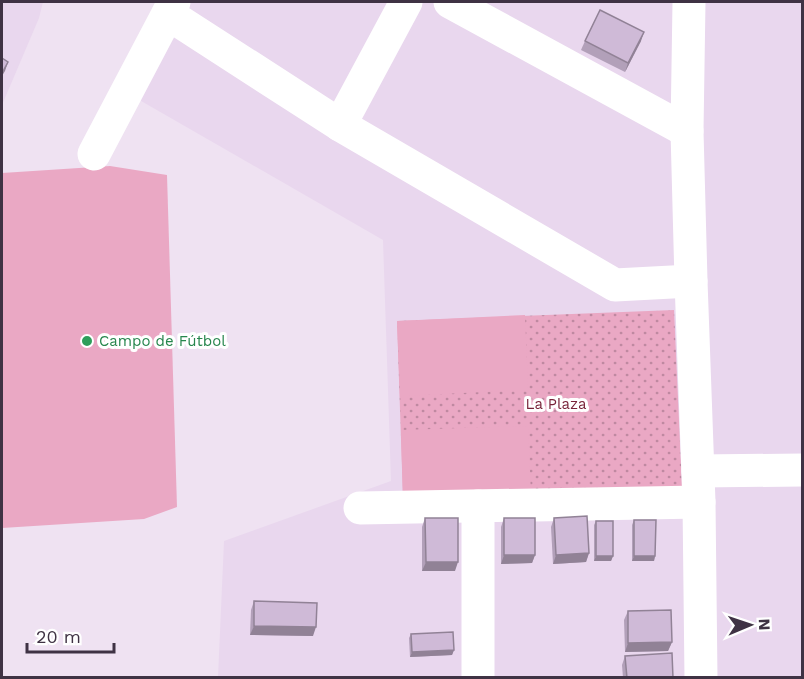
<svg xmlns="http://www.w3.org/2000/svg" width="804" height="679" font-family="'Work Sans',sans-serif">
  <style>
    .residential { fill: #e9d7ee }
    .park { fill: url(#park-dots) }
    .garden { fill: #eaa8c4 }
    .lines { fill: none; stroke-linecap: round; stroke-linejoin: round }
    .minor { stroke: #fff; stroke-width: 33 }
    .wall { fill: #b2a0b9 }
    .shaded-wall { fill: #918296 }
    .building { fill: #cfbad7; stroke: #918296; stroke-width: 1.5 }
    .leisure-dot { fill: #2e9e5b; stroke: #fff; stroke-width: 2 }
    .labels { text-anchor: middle; stroke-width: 6; stroke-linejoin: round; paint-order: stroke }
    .leisure-label { font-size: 15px; fill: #27864d; stroke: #fff; text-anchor: start }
    .park-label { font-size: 15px; fill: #782339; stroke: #fff }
  </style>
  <defs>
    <pattern id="park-dots" width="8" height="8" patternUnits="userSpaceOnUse" patternTransform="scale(1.5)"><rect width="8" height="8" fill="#eaa8c4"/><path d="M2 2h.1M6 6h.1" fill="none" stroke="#bf89a1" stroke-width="1.8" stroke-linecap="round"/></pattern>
  </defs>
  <rect width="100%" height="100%" fill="#efe2f2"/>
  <!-- residential -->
  <g class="residential">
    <polygon points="2,2 43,2 39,18 2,105"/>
    <polygon points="160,2 802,2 802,677 218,677 224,541 391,481 383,240 115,86"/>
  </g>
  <!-- park -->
  <polygon class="park" points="674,310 682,488 403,499 397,321"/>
  <!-- garden -->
  <g class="garden">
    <polygon points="110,166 167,175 177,507 144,519 2,528 2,173"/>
    <polygon points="525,315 528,390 400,396 397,321"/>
    <polygon points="528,426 531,494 403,499 401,430"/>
  </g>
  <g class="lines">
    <!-- minor -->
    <g class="minor">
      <polyline points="450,2 687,131"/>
      <polyline points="689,2 687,131 691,281 699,502 701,678"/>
      <polyline points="168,14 340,125 615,285 691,281"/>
      <polyline points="340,125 406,2"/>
      <polyline points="94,154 174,2"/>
      <polyline points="698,471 802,470"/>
      <polyline points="478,506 478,678"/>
      <polyline points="360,508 699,502"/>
    </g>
  </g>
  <!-- wall -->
  <g class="wall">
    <polygon points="585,41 641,41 625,72 581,50"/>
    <polygon points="425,518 455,571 422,571 422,527"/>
    <polygon points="504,518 535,555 532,563 501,564 501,527"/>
    <polygon points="554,518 589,553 586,562 553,564 551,527"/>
    <polygon points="634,520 655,556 654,561 632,561 632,525"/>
    <polygon points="596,521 613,556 611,561 594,561 594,525"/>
    <polygon points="254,601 313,636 250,635 251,610"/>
    <polygon points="628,611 672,642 668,651 625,652 624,620"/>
    <polygon points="411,634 454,650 452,655 410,657 409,638"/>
    <polygon points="625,656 673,678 623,678 622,665"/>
  </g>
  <!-- shaded-wall -->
  <g class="shaded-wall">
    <polygon points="644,32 641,41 625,72 628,63"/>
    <polygon points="8,62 5,71 2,76 2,73"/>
    <polygon points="589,553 586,562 553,564 556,555"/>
    <polygon points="504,555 535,555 532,563 501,564"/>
    <polygon points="596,556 613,556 611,561 594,561"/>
    <polygon points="634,556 655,556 654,561 632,561"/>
    <polygon points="426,562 458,562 455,571 422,571"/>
    <polygon points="254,626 316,627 313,636 250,635"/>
    <polygon points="672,642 668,651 625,652 628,643"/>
    <polygon points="454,650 452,655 410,657 412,652"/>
  </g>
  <!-- building -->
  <g class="building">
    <polygon points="600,10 644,32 628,63 585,41"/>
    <polygon points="2,58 8,62 2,73"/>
    <polygon points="587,516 589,553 556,555 554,518"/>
    <polygon points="425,518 458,518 458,562 426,562"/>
    <rect x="504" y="518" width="31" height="37"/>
    <polygon points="634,520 656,520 655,556 634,556"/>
    <rect x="596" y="521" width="17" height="35"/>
    <polygon points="254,601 317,603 316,627 254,626"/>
    <polygon points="671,610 672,642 628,643 628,611"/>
    <polygon points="453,632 454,650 412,652 411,634"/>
    <polygon points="672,653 673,678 627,678 625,656"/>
  </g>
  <!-- markers -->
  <circle class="leisure-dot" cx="87" cy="341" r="6"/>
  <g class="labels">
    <!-- leisure labels -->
    <g class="leisure-label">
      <text x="99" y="346">Campo de Fútbol</text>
    </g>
    <!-- park labels -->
    <g class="park-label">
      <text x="556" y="409">La Plaza</text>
    </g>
  </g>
  <!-- border -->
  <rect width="804" height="679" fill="none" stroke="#3f3244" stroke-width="6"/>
  <!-- north arrow -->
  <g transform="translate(750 625) rotate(88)" stroke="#ffffff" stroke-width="4.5" paint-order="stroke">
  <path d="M0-4.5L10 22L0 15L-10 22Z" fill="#3f3244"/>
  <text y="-9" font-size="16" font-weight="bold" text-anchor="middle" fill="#3f3244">N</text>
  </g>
  <!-- scale -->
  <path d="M27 643v9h87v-9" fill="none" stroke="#3f3244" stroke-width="3"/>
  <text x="36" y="643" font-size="18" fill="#3f3244" stroke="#ffffff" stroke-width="4.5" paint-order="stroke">20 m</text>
</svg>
